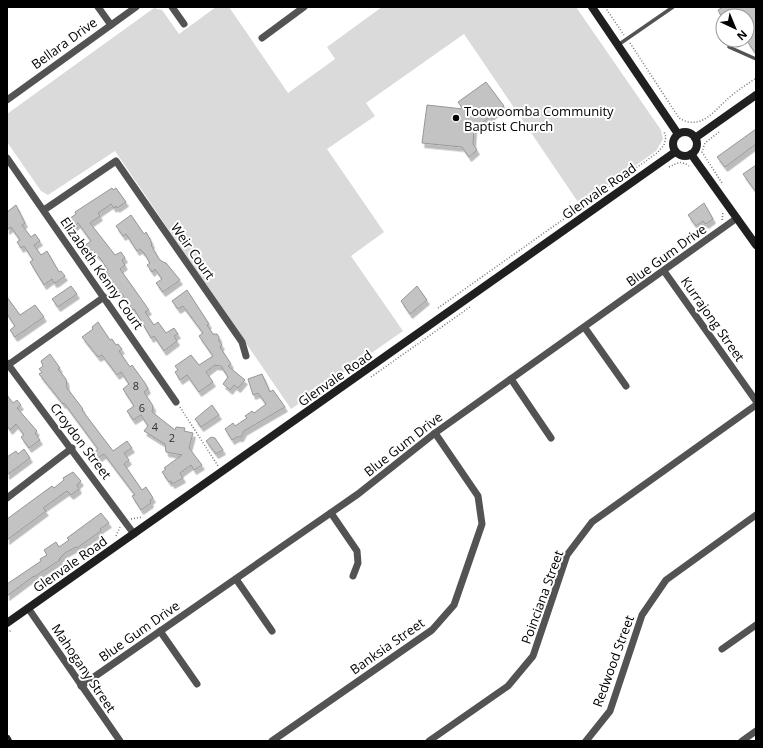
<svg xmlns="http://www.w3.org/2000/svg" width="763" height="748" font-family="'Open Sans',sans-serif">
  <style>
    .green { fill: #dadada }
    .building { fill: #c3c3c3; stroke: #979797; filter: url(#shadow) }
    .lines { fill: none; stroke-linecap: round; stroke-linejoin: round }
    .path { stroke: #757575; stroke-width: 1.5; stroke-dasharray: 1 2; stroke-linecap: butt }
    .lane { stroke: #535353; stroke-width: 3.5 }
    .street { stroke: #535353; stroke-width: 7 }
    .secondary { stroke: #202020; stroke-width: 8 }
    .poi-dot { fill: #000; stroke: #fff; stroke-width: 1.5 }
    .labels { text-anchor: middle; stroke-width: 4; stroke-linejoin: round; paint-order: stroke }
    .number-label { font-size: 11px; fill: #313131 }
    .street-label { font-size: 13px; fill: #000; stroke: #fff }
    .poi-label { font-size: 13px; fill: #000; stroke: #fff; text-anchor: start }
  </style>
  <defs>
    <filter id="shadow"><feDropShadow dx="2.5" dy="4.5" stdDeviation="0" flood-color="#0004"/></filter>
  </defs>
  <rect width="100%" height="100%" fill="#fff"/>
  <!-- green -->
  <polygon class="green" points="216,7 229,7 288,93 335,59 327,47 382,7 576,7 661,130 663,139 656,151 580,205 464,34 366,103 375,116 327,149 384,232 351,256 403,331 291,409 115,151 48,195 41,191 7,142 7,114 154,8 162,10 179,34"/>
  <!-- building -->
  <g class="building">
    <polygon points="723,7 756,7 756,54 747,41 747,16 721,16 718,10"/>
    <polygon points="486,82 504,106 474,129 473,144 477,150 469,157 462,147 422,143 427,105 463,109 458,102"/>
    <polygon points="756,129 756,144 725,167 717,157"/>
    <polygon points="756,165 756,192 743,174"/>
    <polygon points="112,188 113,190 116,188 126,202 117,208 116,206 114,208 111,204 98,213 100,216 90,223 115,255 121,252 125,258 122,260 125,265 120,269 149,310 145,312 154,325 158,322 166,333 174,328 178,334 174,336 177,341 164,351 154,336 151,338 134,309 133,310 122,294 120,295 106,271 108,270 100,258 92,250 86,254 81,248 91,241 78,223 74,227 69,219 76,214 75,212"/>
    <polygon points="704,203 713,219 706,224 703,221 696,226 688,215"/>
    <polygon points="16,205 25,223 22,225 31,237 35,234 40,241 34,245 41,255 47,251 59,272 61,271 65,276 57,282 54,283 52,279 44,285 30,262 33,260 24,246 21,248 17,242 20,240 11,227 7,230 7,212"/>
    <polygon points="131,215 144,234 146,232 150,239 152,244 151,245 159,259 163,262 166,263 180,280 163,292 156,283 162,279 155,269 152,272 147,265 150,263 144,253 140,249 137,251 126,234 123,236 116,226"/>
    <polygon points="71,286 77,294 58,307 52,299"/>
    <polygon points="417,286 427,300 410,314 401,301"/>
    <polygon points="187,290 209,324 207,325 213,334 217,334 219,337 219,341 222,345 220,347 231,364 228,366 245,380 238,388 234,385 230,390 223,384 228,377 221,366 215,365 206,372 213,382 199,392 187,375 180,380 175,372 178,370 175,366 191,355 199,365 213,356 199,336 203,333 183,306 178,309 172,301"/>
    <polygon points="7,297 20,315 35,305 44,317 15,337 10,330 15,326 7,314"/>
    <polygon points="98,322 110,340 112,339 116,345 118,344 122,349 119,351 130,367 132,365 145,383 148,389 144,392 153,406 152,412 175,430 176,427 185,428 184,431 193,433 189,448 202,465 194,470 191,465 180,473 183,478 178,481 172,484 171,481 169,482 162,472 166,469 164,468 182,455 166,452 165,444 144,431 148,426 141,415 133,420 127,411 134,406 123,389 129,384 121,372 117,375 102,355 98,357 82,337 93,329 92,327"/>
    <polygon points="50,354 60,368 58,369 66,379 67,388 83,409 82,410 113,451 127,441 132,448 124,453 129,460 124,464 142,490 146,487 153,498 150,500 151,503 141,510 132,496 135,495 104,454 96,459 92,454 98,449 64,403 63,404 39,374 42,372 39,369 43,366 41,361"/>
    <polygon points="262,374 270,392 273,390 285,407 244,431 241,437 237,437 232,440 225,429 233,423 235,426 247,418 245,416 252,411 254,413 266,404 258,393 253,395 248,379"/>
    <polygon points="7,395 13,403 17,400 21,405 17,408 37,431 35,433 40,440 29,448 21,437 24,435 16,424 10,430 7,426"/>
    <polygon points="212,405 219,415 201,427 195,419"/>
    <polygon points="211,437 215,438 223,450 216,454 206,441"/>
    <polygon points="24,449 30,458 7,475 7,457 16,451 18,454"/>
    <polygon points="73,472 81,481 77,485 79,489 71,495 67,491 64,493 43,508 46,511 7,540 7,519 52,486 54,488 64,480 63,478"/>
    <polygon points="101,513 109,523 100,529 101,531 77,548 76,547 65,553 59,559 60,560 34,577 34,576 7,596 7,584 41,561 40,559 47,555 44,550 56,542 59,547 69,540 67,538"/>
  </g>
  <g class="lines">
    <!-- path -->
    <g class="path">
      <polyline points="605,7 624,35"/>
      <path d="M630,43L679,118C702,132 715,109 731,96C739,89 748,84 756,78"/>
      <polyline points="719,132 705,143 702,152 722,183"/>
      <path d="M669,167C677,163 681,160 689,166"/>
      <polyline points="722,220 723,212"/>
      <polyline points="438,308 657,153 664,145 666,137 664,132"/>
      <polyline points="371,377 470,307"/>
      <polyline points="180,407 218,466"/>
      <polyline points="131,519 143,517"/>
      <polyline points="116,536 120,527"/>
      <polyline points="7,633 12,630"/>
    </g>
    <!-- lane -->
    <g class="lane">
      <polyline points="618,45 673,7"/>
      <polyline points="729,47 756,59"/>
    </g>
    <!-- street -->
    <g class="street">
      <polyline points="98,7 111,25"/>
      <polyline points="172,7 184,24"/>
      <polyline points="262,38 304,7"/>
      <polyline points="7,100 136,7"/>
      <polyline points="7,158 176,402"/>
      <polyline points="44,210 116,161 242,342 246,356"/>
      <polyline points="664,271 756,401"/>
      <polyline points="585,328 626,386"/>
      <polyline points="7,363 134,534"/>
      <polyline points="8,365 104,297"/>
      <polyline points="511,379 551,438"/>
      <polyline points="7,498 72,448"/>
      <polyline points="331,513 357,551 358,563 353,576"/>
      <polyline points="236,579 272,631"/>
      <polyline points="28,608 120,741"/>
      <polyline points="160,631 197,684"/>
      <polyline points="722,649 756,625"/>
      <polyline points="81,686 358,494 435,433 737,218"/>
      <polyline points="272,741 432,630 454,605 482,524 478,496 435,433"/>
      <polyline points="429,741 508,686 533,656 567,555 592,522 756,405"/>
      <polyline points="586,741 610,711 642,615 666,580 756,515"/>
      <polyline points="742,741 756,731"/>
    </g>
    <!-- secondary -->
    <g class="secondary">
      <polyline points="592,7 678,134"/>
      <circle cx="685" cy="144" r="12"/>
      <polyline points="695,138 756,95"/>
      <polyline points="691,154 756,245"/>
      <polyline points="7,623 675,152"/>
      <polyline points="7,739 8,741"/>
    </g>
  </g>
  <!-- markers -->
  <circle class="poi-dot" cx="456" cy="118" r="4"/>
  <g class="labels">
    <!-- number labels -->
    <g class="number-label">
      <text x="136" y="390">8</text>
      <text x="142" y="412">6</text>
      <text x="155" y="431">4</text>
      <text x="172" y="442">2</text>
    </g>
    <!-- street labels -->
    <g class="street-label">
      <text transform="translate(64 43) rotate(-36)" y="5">Bellara Drive</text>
      <text transform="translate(599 191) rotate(-35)" y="5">Glenvale Road</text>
      <text transform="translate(193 251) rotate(55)" y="5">Weir Court</text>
      <text transform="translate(666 255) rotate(-36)" y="5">Blue Gum Drive</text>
      <text transform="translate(102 273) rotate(55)" y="5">Elizabeth Kenny Court</text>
      <text transform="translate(713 319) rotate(55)" y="5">Kurrajong Street</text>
      <text transform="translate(335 378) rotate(-35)" y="5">Glenvale Road</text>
      <text transform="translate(81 441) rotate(53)" y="5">Croydon Street</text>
      <text transform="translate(403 444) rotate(-38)" y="5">Blue Gum Drive</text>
      <text transform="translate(70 564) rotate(-35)" y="5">Glenvale Road</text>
      <text transform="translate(542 597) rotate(-70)" y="5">Poinciana Street</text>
      <text transform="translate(139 631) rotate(-35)" y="5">Blue Gum Drive</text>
      <text transform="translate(387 646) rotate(-35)" y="5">Banksia Street</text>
      <text transform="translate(613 661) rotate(-70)" y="5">Redwood Street</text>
      <text transform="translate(84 668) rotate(56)" y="5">Mahogany Street</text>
    </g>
    <!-- poi labels -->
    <g class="poi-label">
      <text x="464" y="116">Toowoomba Community<tspan x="464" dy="15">Baptist Church</tspan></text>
    </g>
  </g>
  <!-- border -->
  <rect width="763" height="748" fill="none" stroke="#000000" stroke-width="16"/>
  <!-- north arrow -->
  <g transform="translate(735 28) rotate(136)"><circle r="19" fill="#ffffff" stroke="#999999"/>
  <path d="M0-3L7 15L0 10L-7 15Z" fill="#000000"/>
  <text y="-6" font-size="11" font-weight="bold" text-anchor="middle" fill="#000000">N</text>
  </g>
</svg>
